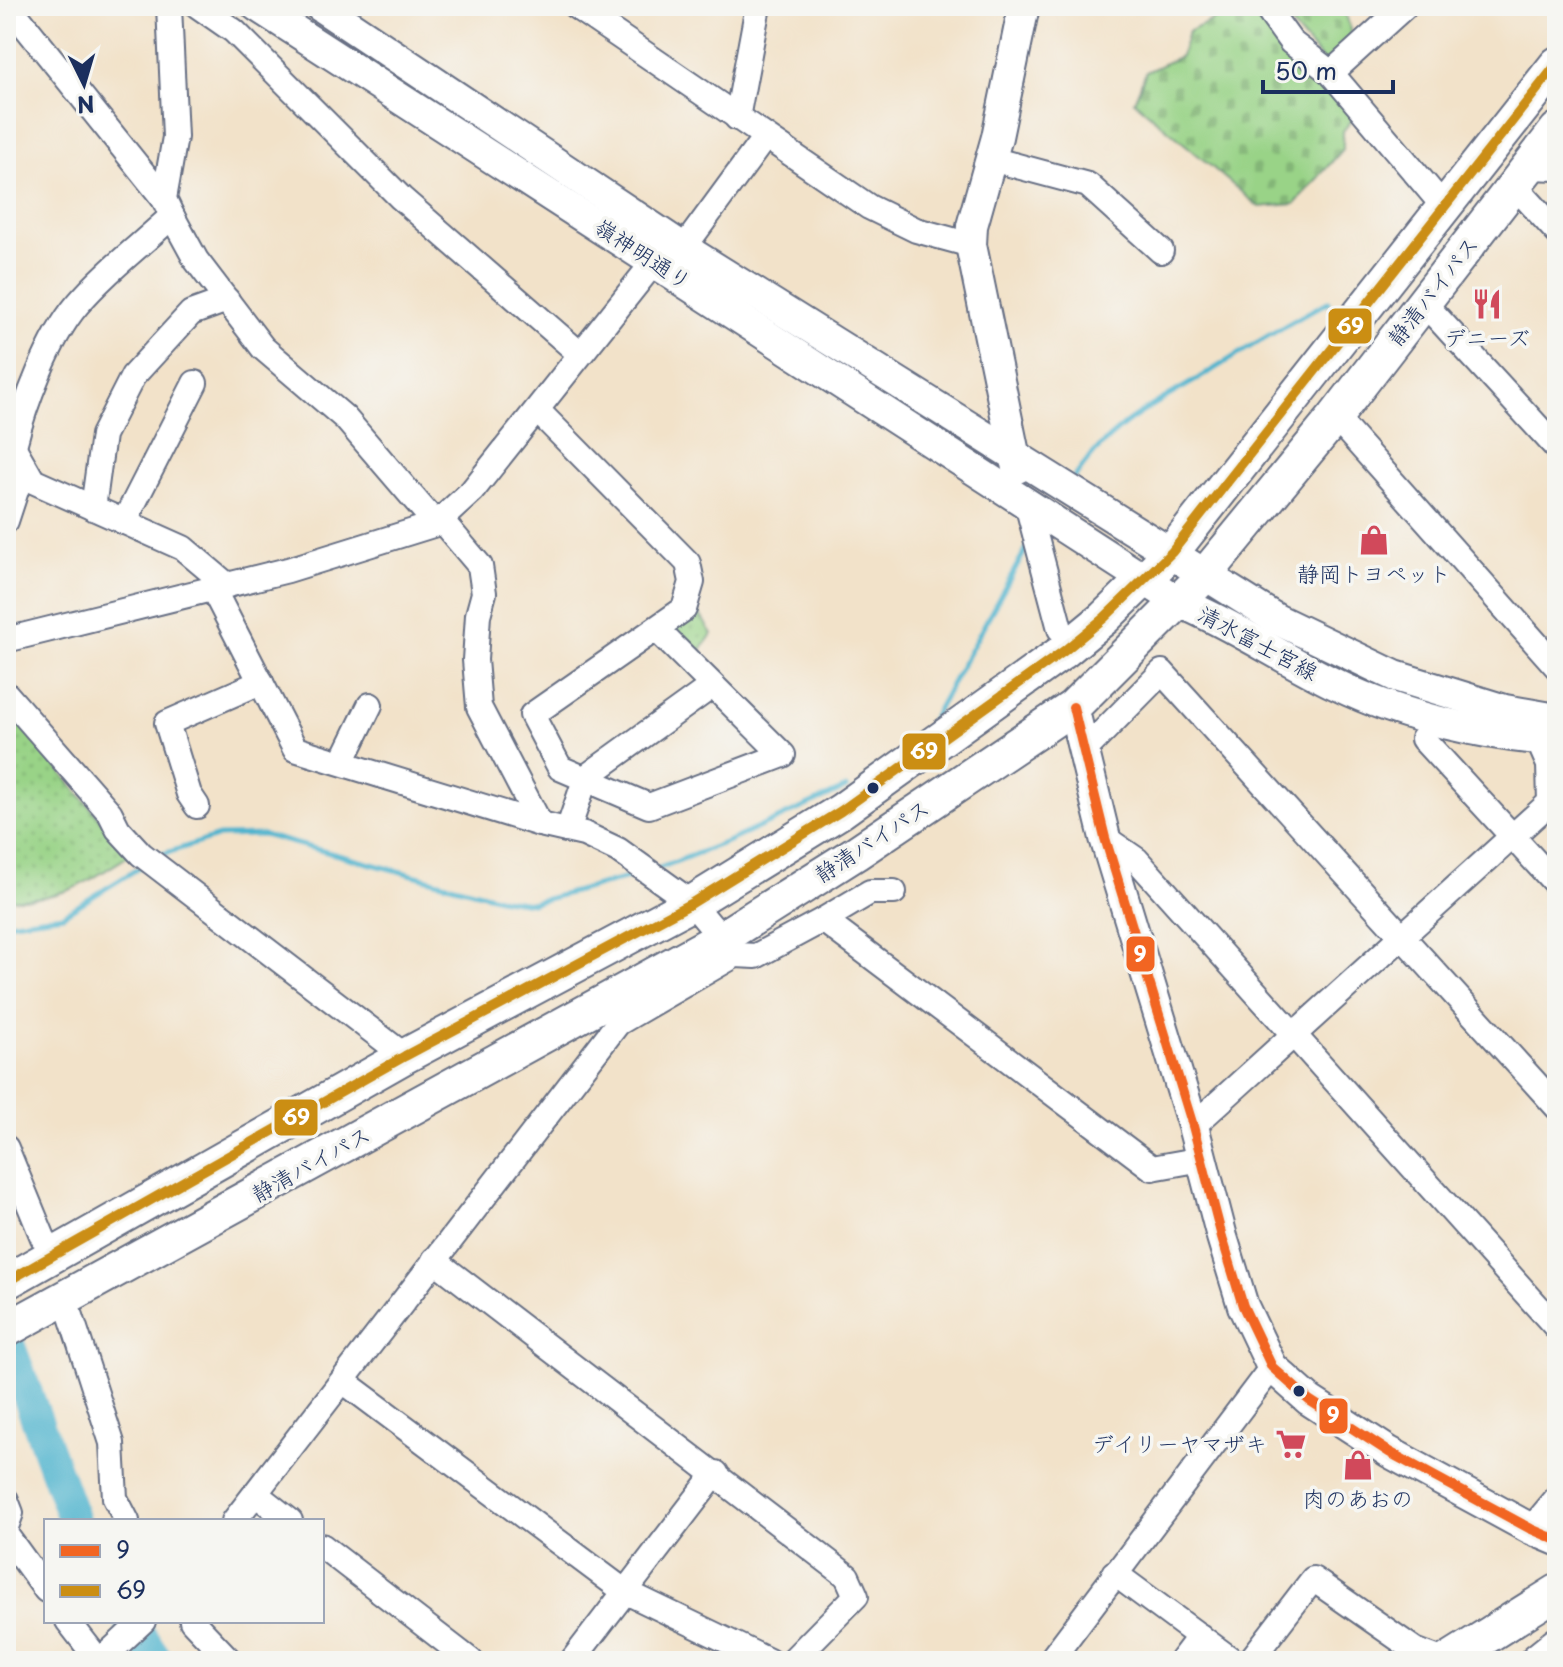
<svg xmlns="http://www.w3.org/2000/svg" width="1563" height="1667" font-family="'Playpen Sans','Klee One',sans-serif">
  <style>
    .cemetery { fill: url(#cemetery-stones); stroke: #5a8172; stroke-width: 2 }
    .park { fill: url(#park-dots); stroke: #5a8172; stroke-width: 2 }
    .lines { fill: none; stroke-linecap: round; stroke-linejoin: round }
    .stream { stroke: #50b4ce; stroke-width: 5 }
    .river { stroke: #50b4ce; stroke-width: 32 }
    .minor-casing { stroke: #666e83; stroke-width: 28 }
    .major-casing { stroke: #666e83; stroke-width: 34 }
    .highway-casing { stroke: #666e83; stroke-width: 38 }
    .minor { stroke: #fff; stroke-width: 24 }
    .major { stroke: #fff; stroke-width: 30 }
    .highway { stroke: #fff; stroke-width: 34 }
    .bus-1-casing { stroke: #f6f6f2; stroke-width: 16 }
    .bus-2-casing { stroke: #f6f6f2; stroke-width: 16 }
    .bus-1 { stroke: #f26522; stroke-width: 10 }
    .bus-2 { stroke: #cb8e13; stroke-width: 10 }
    .bus-dot { fill: #1b2f5e; stroke: #f6f6f2; stroke-width: 3 }
    .labels { text-anchor: middle; stroke-width: 7; stroke-linejoin: round; paint-order: stroke }
    .street-label { font-size: 22px; fill: #1b2f5e; stroke: #f6f6f2 }
    .poi-label { font-size: 22px; fill: #1b2f5e; stroke: #f6f6f2 }
    .line-badge { stroke: #f6f6f2; stroke-width: 3 }
    .badge-label { font-size: 22px; text-anchor: middle; font-weight: bold; fill: #fff }
  </style>
  <defs>
    <pattern id="cemetery-stones" width="16" height="16" patternUnits="userSpaceOnUse" patternTransform="scale(2)"><rect width="16" height="16" fill="#99d387"/><path d="M2 7V4a2 2 0 0 1 4 0v3zM10 15v-3a2 2 0 0 1 4 0v3z" fill="#83b577"/></pattern>
    <pattern id="park-dots" width="8" height="8" patternUnits="userSpaceOnUse" patternTransform="scale(2)"><rect width="8" height="8" fill="#99d387"/><path d="M2 2h.1M6 6h.1" fill="none" stroke="#83b577" stroke-width="1.8" stroke-linecap="round"/></pattern>
  </defs>
  <rect width="100%" height="100%" fill="#f6f6f2"/>
  <filter id="ink" filterUnits="userSpaceOnUse"><feTurbulence type="fractalNoise" baseFrequency=".0125" numOctaves="2"/><feDisplacementMap in="SourceGraphic" scale="16" xChannelSelector="R" yChannelSelector="G"/><feConvolveMatrix kernelMatrix="1 2 1 2 8 2 1 2 1" color-interpolation-filters="sRGB"/></filter>
  <filter id="wash" filterUnits="userSpaceOnUse"><feTurbulence type="fractalNoise" baseFrequency=".006" numOctaves="4" result="noise"/><feDisplacementMap in="SourceGraphic" scale="32" xChannelSelector="R" yChannelSelector="G"/><feGaussianBlur stdDeviation="1.8" result="paint"/><feColorMatrix in="noise" values="0 0 0 0 0 0 0 0 0 0 0 0 0 0 0 0 0 1.4 0 .05"/><feComposite in="paint" operator="in"/></filter>
  <g filter="url(#wash)">
    <rect width="100%" height="100%" fill="#f2e2c9"/>
    <!-- cemetery -->
    <g class="cemetery">
      <polygon points="1222,6 1255,6 1357,113 1343,131 1343,149 1295,204 1259,207 1134,101 1146,72 1181,56 1188,32 1225,14"/>
      <polygon points="1275,6 1344,6 1353,41 1329,62 1324,62"/>
    </g>
    <!-- park -->
    <g class="park">
      <polygon points="696,608 712,634 696,657 677,640 676,625"/>
      <path d="M6,706L130,855C84,884 63,901 6,899Z"/>
    </g>
    <g class="lines">
      <!-- stream -->
      <g class="stream">
        <path d="M1072,481C1113,421 1152,407 1211,371C1250,347 1287,323 1328,302"/>
        <polyline points="925,732 1030,542"/>
        <polyline points="157,856 219,836 263,835 503,899 531,903 639,875"/>
        <polyline points="657,869 729,841 846,788"/>
        <polyline points="6,923 63,915 142,866"/>
      </g>
      <!-- river -->
      <g class="river">
        <polyline points="6,1336 74,1521"/>
        <polyline points="130,1621 158,1661"/>
      </g>
    </g>
  </g>
  <g filter="url(#ink)">
    <g class="lines">
      <!-- minor casing -->
      <g class="minor-casing">
        <g id="minor">
          <polyline points="9,6 164,199"/>
          <polyline points="169,6 175,137 164,199 172,216 196,260 263,348 345,418 436,524"/>
          <polyline points="198,6 234,31 401,198 580,354"/>
          <polyline points="575,6 869,207 916,230 971,245"/>
          <polyline points="1265,6 1291,42 1331,73 1445,208"/>
          <polyline points="1331,73 1405,6"/>
          <polyline points="737,118 758,6"/>
          <polyline points="991,159 1088,185 1161,251"/>
          <polyline points="1530,167 1557,168"/>
          <polyline points="1516,187 1557,232"/>
          <polyline points="674,261 765,137"/>
          <polyline points="1423,302 1557,448"/>
          <polyline points="538,411 688,563 692,582 684,609 532,715 560,768 649,806 783,755 656,629"/>
          <polyline points="1335,417 1557,667"/>
          <polyline points="6,434 33,481 183,548 227,585"/>
          <path d="M14,446C24,405 49,338 77,305C104,273 141,245 172,216"/>
          <polyline points="1027,504 1060,629"/>
          <polyline points="93,508 103,435 133,376 191,313 227,300"/>
          <polyline points="6,521 24,466"/>
          <polyline points="442,521 480,566 484,593 478,615 475,660 479,707 540,824"/>
          <polyline points="124,522 195,383"/>
          <polyline points="213,589 295,749 540,824 584,834 618,850 692,903 735,955 756,956 823,920 1152,1168 1202,1159"/>
          <polyline points="6,640 288,570 436,524 472,491 654,262"/>
          <polyline points="6,694 110,813 118,829 141,854 405,1056"/>
          <polyline points="1423,739 1557,885"/>
          <polyline points="1538,740 1549,765 1550,803"/>
          <polyline points="1084,751 1162,672 1557,1107"/>
          <polyline points="342,762 370,705"/>
          <polyline points="197,806 189,794 167,723 261,682"/>
          <polyline points="568,830 586,777 712,686"/>
          <polyline points="1105,838 1137,860 1557,1328"/>
          <polyline points="823,920 870,892 894,892"/>
          <polyline points="1193,1126 1557,796"/>
          <polyline points="6,1148 43,1238"/>
          <polyline points="434,1260 847,1576 856,1596 792,1661"/>
          <polyline points="71,1316 112,1443 115,1498 127,1521"/>
          <polyline points="343,1381 624,1591 769,1661"/>
          <polyline points="257,1495 290,1521"/>
          <polyline points="6,1500 11,1513 6,1527"/>
          <polyline points="234,1521 618,1023 735,955"/>
          <polyline points="1531,1529 1557,1498"/>
          <polyline points="6,1535 46,1590"/>
          <polyline points="322,1546 471,1661"/>
          <polyline points="1114,1573 1233,1661"/>
          <polyline points="68,1621 99,1661"/>
          <polyline points="192,1621 230,1661"/>
          <polyline points="100,1661 143,1621"/>
          <polyline points="572,1661 716,1473"/>
          <polyline points="1050,1661 1272,1367"/>
          <polyline points="1181,1661 1200,1636"/>
          <polyline points="1250,1661 1313,1579 1415,1650 1444,1661"/>
        </g>
      </g>
      <!-- major casing -->
      <g class="major-casing">
        <g id="major">
          <path d="M257,6L1179,602C1234,625 1283,659 1337,685C1404,718 1484,735 1557,741"/>
          <polyline points="320,6 683,248 1276,619 1395,676 1505,710 1557,719"/>
          <polyline points="1017,468 971,245 972,226 997,137 1024,6"/>
          <polyline points="1073,707 1105,838 1193,1126 1222,1237 1243,1306 1272,1367 1309,1400 1389,1452 1531,1529 1557,1540"/>
        </g>
      </g>
      <!-- highway casing -->
      <g class="highway-casing">
        <g id="highway">
          <polyline points="6,1282 405,1056 692,903 841,811 1064,651 1104,618 1172,552 1557,64"/>
          <polyline points="6,1330 723,937 856,853 1073,707 1205,575 1335,417 1557,130"/>
          <polyline points="1447,1661 1557,1592"/>
          <polyline points="1537,1661 1557,1645"/>
        </g>
      </g>
      <!-- minor -->
      <use href="#minor" class="minor"/>
      <!-- major -->
      <use href="#major" class="major"/>
      <!-- highway -->
      <use href="#highway" class="highway"/>
      <!-- bus-1 casing -->
      <g class="bus-1-casing">
        <polyline id="bus-1" points="1073,707 1105,838 1193,1126 1222,1237 1243,1306 1272,1367 1309,1400 1389,1452 1531,1529 1557,1540"/>
      </g>
      <!-- bus-2 casing -->
      <g class="bus-2-casing">
        <polyline id="bus-2" points="6,1282 405,1056 692,903 841,811 1064,651 1104,618 1172,552 1557,64"/>
      </g>
      <!-- bus-1 -->
      <use href="#bus-1" class="bus-1"/>
      <!-- bus-2 -->
      <use href="#bus-2" class="bus-2"/>
    </g>
  </g>
  <!-- icons -->
  <defs>
    <g id="restaurant-bare" transform="scale(2.4)"><path d="M-5-6h1v4h1v-4h1v4h1v-4h1v5L-1.5 .5V6h-2V.5L-5-1ZM5-6V6H3V1.5H1.5Q1.5-4 5-6Z" fill="#d1495b" stroke="#f6f6f2" stroke-width="2.5" paint-order="stroke"/></g>
    <g id="shop-bare" transform="scale(2.4)"><path d="M-5-2.5h2.3a2.7 3.5 0 0 1 5.4 0H5L5.5 6h-11ZM-1.5-2.5h3a1.5 2.3 0 0 0-3 0Z" fill="#d1495b" stroke="#f6f6f2" stroke-width="2.5" paint-order="stroke"/></g>
    <g id="supermarket-bare" transform="scale(2.4)"><path d="M-6-5.5h2.5l.6 2H6L4.5 2H-2.5L-4.4-4H-6ZM-1.5 3.2a1.3 1.3 0 1 0 .1 0ZM3 3.2a1.3 1.3 0 1 0 .1 0Z" fill="#d1495b" stroke="#f6f6f2" stroke-width="2.5" paint-order="stroke"/></g>
  </defs>
  <g fill-rule="evenodd">
    <use href="#restaurant-bare" x="1487" y="304"/>
    <use href="#shop-bare" x="1374" y="540"/>
    <use href="#supermarket-bare" x="1291" y="1444"/>
    <use href="#shop-bare" x="1358" y="1465"/>
  </g>
  <!-- markers -->
  <g class="bus-dot">
    <circle cx="873" cy="788" r="7"/>
    <circle cx="1299" cy="1391" r="7"/>
  </g>
  <g class="labels">
    <!-- street labels -->
    <g class="street-label">
      <text transform="translate(643 254) rotate(33)" y="8">嶺神明通り</text>
      <text transform="translate(1433 291) rotate(-52)" y="8">静清バイパス</text>
      <text transform="translate(1258 643) rotate(28)" y="8">清水富士宮線</text>
      <text transform="translate(872 841) rotate(-33)" y="8">静清バイパス</text>
      <text transform="translate(311 1164) rotate(-29)" y="8">静清バイパス</text>
    </g>
    <!-- poi labels -->
    <g class="poi-label">
      <text x="1487" y="346">デニーズ</text>
      <text x="1374" y="582">静岡トヨペット</text>
      <text x="1267" y="1452" text-anchor="end">デイリーヤマザキ</text>
      <text x="1358" y="1507">肉のあおの</text>
    </g>
  </g>
  <g class="line-badge">
    <rect x="1327" y="307" width="46" height="38" rx="8" fill="#cb8e13"/>
    <rect x="901" y="732" width="46" height="39" rx="8" fill="#cb8e13"/>
    <rect x="1125" y="935" width="31" height="38" rx="8" fill="#f26522"/>
    <rect x="273" y="1098" width="46" height="39" rx="8" fill="#cb8e13"/>
    <rect x="1318" y="1397" width="31" height="38" rx="8" fill="#f26522"/>
  </g>
  <g class="badge-label">
    <text x="1350" y="334">69</text>
    <text x="924" y="759">69</text>
    <text x="1140" y="962">9</text>
    <text x="296" y="1125">69</text>
    <text x="1333" y="1423">9</text>
  </g>
  <!-- margin -->
  <rect width="1563" height="1667" fill="none" stroke="#f6f6f2" stroke-width="32"/>
  <!-- legend -->
  <rect x="44" y="1519" width="280" height="104" fill="#f6f6f2" stroke="#9ea6b7" stroke-width="2"/>
  <rect x="60" y="1545" width="40" height="12" fill="#f26522" stroke="#9ea6b7" stroke-width="2"/>
  <text x="116" y="1559" font-size="24" fill="#1b2f5e">9</text>
  <rect x="60" y="1585" width="40" height="12" fill="#cb8e13" stroke="#9ea6b7" stroke-width="2"/>
  <text x="116" y="1599" font-size="24" fill="#1b2f5e">69</text>
  <!-- north arrow -->
  <g transform="translate(84 84) rotate(175)" stroke="#f6f6f2" stroke-width="6" paint-order="stroke">
  <path d="M0-6L14 30L0 20L-14 30Z" fill="#1b2f5e"/>
  <text y="-12" font-size="22" font-weight="bold" text-anchor="middle" fill="#1b2f5e">N</text>
  </g>
  <!-- scale -->
  <path d="M1263 80v12h130v-12" fill="none" stroke="#1b2f5e" stroke-width="4"/>
  <text x="1275" y="80" font-size="24" fill="#1b2f5e" stroke="#f6f6f2" stroke-width="6" paint-order="stroke">50 m</text>
</svg>
